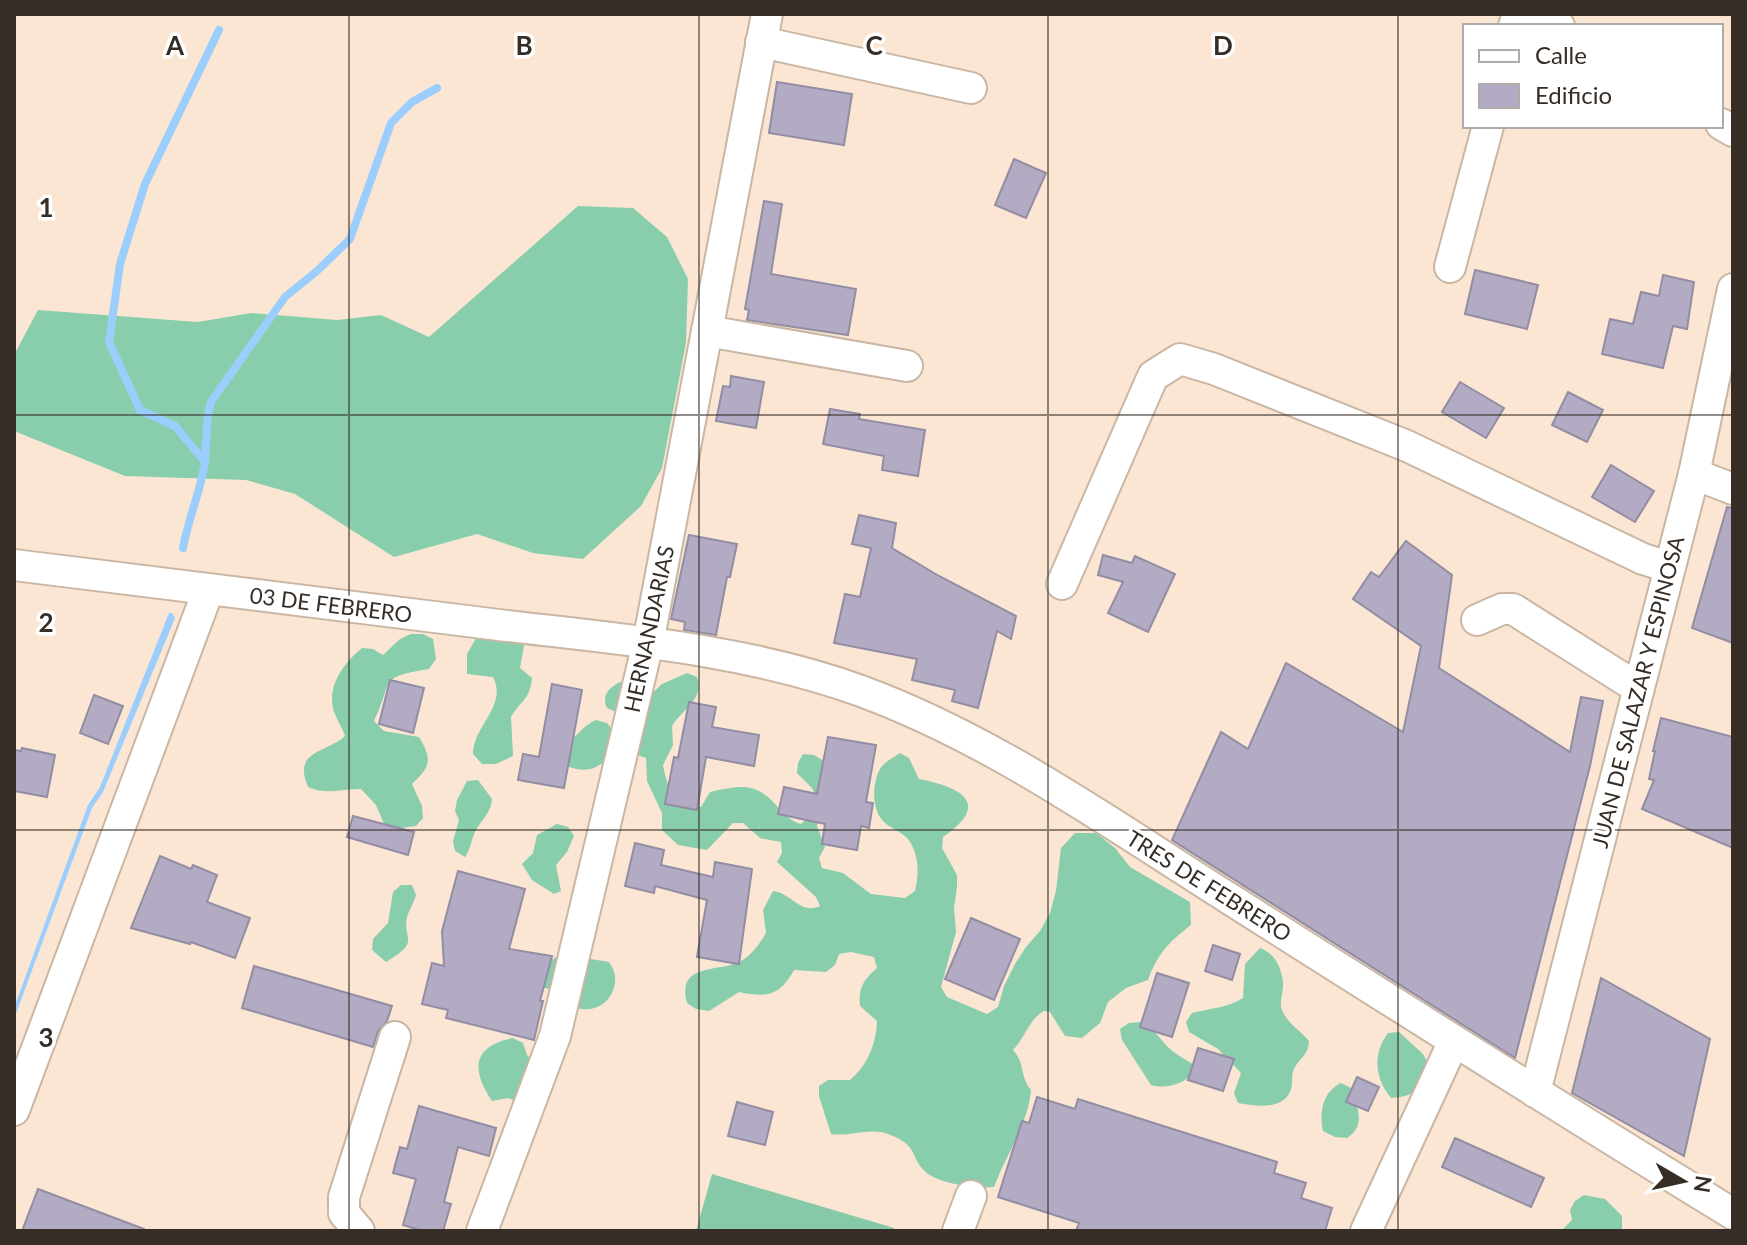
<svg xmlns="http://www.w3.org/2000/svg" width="1747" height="1245" font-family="Lato,sans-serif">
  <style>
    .green { fill: #86c9a9 }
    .forest { fill: #88ceac }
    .water { fill: #9bcefd }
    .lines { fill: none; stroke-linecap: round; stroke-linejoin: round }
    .stream { stroke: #9bcefd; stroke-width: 8 }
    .building { fill: #b2abc3; stroke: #938da4; stroke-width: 2 }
    .minor-casing { stroke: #cab6a4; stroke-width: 34 }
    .minor { stroke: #fff; stroke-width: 30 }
    .grid { fill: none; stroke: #352d26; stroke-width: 2; stroke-opacity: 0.55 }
    .labels { text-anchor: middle; stroke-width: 7; stroke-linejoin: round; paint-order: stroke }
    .street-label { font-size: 22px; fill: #352d26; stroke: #fff }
    .grid-label { font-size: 26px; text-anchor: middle; font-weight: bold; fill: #352d26; stroke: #fff; stroke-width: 7; stroke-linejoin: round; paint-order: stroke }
  </style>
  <rect width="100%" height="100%" fill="#fbe6d3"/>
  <!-- green -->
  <polygon class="green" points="712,1174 894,1228 893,1231 696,1231"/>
  <!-- forest -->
  <g class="forest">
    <polygon points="578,206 633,208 667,237 688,279 686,343 662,468 641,506 583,559 533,553 477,534 394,557 295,494 246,480 125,476 14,431 14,355 38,310 198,322 251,313 337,320 381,315 429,337"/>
    <path d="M479,633L521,636L524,646L520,668L532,678C530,700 521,700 511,717L513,756L496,764H482L473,754C473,726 508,706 493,677L467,674V654Z"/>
    <path d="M411,634H423L433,639L436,659L429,669C376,678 395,678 374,721L384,731L419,737C433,760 430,767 412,784L422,806L423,818L416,826L394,829L385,826L376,805L361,789C342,788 328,796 308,787C292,750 327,753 345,736C342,727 337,720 334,712C326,686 344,663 362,648L373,649L383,655L400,639Z"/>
    <path d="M687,673L697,677C704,701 683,708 672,726L673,745L663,765C667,788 674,805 701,807L710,792C738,786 755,781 776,805C784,814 790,821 801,824L809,817L817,799L812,788L797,773L798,763L803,754L814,755L824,761L817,826L825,847L819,858L822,868L843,873L871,894L905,898L915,891C919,875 919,856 910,842C904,832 893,830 885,823C871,811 872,784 880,769C884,762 893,758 900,753L909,758L919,779C960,787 993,803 943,837L942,848L957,875V887L954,908L956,932L941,987L947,997L987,1014L998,1007L1004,986L1015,964L1026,947L1040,931L1050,913L1056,891L1061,848L1075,833H1096L1115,848L1130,867L1190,902L1191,925C1169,942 1158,953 1148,980L1126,988L1108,1002L1100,1023L1082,1038L1065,1036L1050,1012L1044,1011C1029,1019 1025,1038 1013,1050C1025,1062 1020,1078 1031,1090C1028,1125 1006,1154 994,1187C978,1189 940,1184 927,1173C908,1157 921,1146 888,1134C869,1127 851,1137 831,1134L819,1096V1086L828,1080H850C868,1065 876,1044 877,1021L860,1006C858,989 863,980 877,968L874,957L851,952L839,954L835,965L826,972L794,970C780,996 766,998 739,992L709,1011L696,1009L687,1003C676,962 719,973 741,961C752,955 760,943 766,933L763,910L773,891C792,893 800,915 820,906L816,897L777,862L782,853L781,842L760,838L743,823H733L707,850L678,845L662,830V813L647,781L646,758L635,754L640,723L607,708C601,695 609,688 620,682L631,683L643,702L662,684Z"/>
    <path d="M596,720L607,723L611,728L604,762C591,772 581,771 566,766L563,747C576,738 582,726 596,720Z"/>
    <path d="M478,780L492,799C491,815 478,822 473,837C470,845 470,850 465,857L455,851L453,841L459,820L455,811L457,800L467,781Z"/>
    <polygon points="557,824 568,827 574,836 567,852 556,865 561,891 554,894 532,880 522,864 533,853 537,835"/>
    <path d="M401,885H412L416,895C414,902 411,907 408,914C400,939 424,940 386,962L372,950L373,939L388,923L393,892Z"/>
    <path d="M1260,948C1274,953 1281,966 1283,982C1284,990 1280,999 1281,1007C1285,1022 1300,1030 1309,1041C1308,1056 1300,1057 1294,1069C1291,1075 1293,1083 1291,1089C1284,1111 1256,1106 1238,1103L1234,1093L1241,1073L1218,1049L1189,1032L1186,1022L1192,1013C1208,1009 1230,1007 1243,998L1245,964Z"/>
    <path d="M561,954L609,962C625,982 608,1013 582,1009C570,1008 566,996 556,991C550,988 545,989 538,986L547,963Z"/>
    <path d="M1141,1022C1153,1028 1157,1035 1166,1045C1173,1053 1185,1059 1194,1065L1192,1075C1180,1085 1166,1089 1151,1085L1122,1040L1120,1029L1129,1023Z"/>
    <path d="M1399,1032L1423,1054L1428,1063C1421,1088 1418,1096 1391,1098C1375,1079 1372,1054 1388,1033Z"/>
    <path d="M513,1038L523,1043L527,1055L542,1071L518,1102L508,1098L492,1101C471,1070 472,1046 513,1038Z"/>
    <path d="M1341,1083L1351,1088C1357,1107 1367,1125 1347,1138L1335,1137L1323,1131C1319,1111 1323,1092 1341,1083Z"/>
    <polygon points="1584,1195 1605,1199 1622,1216 1622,1231 1561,1231 1572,1220 1570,1210 1575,1201"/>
  </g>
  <!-- water -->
  <polygon class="water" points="169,613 172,613 175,618 103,792 92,808 14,1019 14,1008 88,805 100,787"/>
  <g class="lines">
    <!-- stream -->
    <g class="stream">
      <polyline points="205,462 175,426 140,410 109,342 120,264 145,184 219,30"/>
      <path d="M183,548C188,518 202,489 205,460C207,440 205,422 211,402L285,297L317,271L350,239L391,123L412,102L437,88"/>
    </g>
  </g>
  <!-- building -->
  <g class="building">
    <polygon points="777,82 852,94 844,145 769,133"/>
    <polygon points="1014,159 1046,173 1026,218 995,205"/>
    <polygon points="764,201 782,204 771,274 856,289 848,335 747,320 749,310 745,309"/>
    <polygon points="1475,270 1538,285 1527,329 1465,314"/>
    <polygon points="1663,275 1694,282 1687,329 1673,326 1663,368 1602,354 1610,319 1633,324 1641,292 1659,296"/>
    <polygon points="731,376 764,382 756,428 716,421 723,386 730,387"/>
    <polygon points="1460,382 1504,408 1486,438 1442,412"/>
    <polygon points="1568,392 1603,410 1587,442 1552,425"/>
    <polygon points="830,409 860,414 859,419 925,430 918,476 882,470 884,456 823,444"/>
    <polygon points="1611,465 1654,491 1635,522 1592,497"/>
    <polygon points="1727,507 1733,508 1733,643 1692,628"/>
    <polygon points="859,515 896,523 892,548 939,576 1016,616 1011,639 997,631 978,708 952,701 955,690 912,680 917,659 834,643 845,594 860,597 871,548 852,544"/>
    <polygon points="689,535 737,544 730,577 727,577 716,635 684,630 685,622 671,619"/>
    <polygon points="1406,541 1452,575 1439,668 1570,752 1581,697 1603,701 1590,766 1515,1058 1172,840 1221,732 1248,749 1286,663 1403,732 1421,646 1353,599 1371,572 1379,577"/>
    <polygon points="1103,555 1132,563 1135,556 1175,574 1148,632 1108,613 1123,582 1098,575"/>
    <polygon points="390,680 424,688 413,733 379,724"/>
    <polygon points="552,684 582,690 564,788 518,780 523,754 539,757"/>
    <polygon points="94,695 123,706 108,744 80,733"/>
    <polygon points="689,702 716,707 712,727 759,735 754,766 706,757 697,810 665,804 674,757 678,758"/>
    <polygon points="1661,718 1733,737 1733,848 1642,809 1654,780 1649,779 1655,751 1653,751"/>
    <polygon points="828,737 876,745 866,802 873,803 869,828 861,826 857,850 822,844 825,824 778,814 784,787 817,794"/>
    <polygon points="22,748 55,755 47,797 14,791 14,750 21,751"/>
    <polygon points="353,816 414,832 408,855 347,837"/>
    <polygon points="635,843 664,850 661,865 713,877 715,862 752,869 739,964 697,957 707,900 655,886 654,893 625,886"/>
    <polygon points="160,856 191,869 193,865 217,875 207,902 250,918 235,958 191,942 190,944 131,928"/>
    <polygon points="458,871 525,889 509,949 552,956 540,1001 543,1001 534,1040 446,1018 448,1010 422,1004 432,963 444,966 442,931"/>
    <polygon points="971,918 1020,939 994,1000 945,979"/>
    <polygon points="1213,945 1240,954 1232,980 1205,971"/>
    <polygon points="254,966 392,1006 387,1021 378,1031 373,1047 242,1008"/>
    <polygon points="1157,973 1189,983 1172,1037 1140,1027"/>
    <polygon points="1601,978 1710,1039 1684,1156 1572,1093"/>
    <polygon points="1198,1048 1234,1059 1223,1091 1188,1080"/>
    <polygon points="1357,1077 1379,1087 1368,1111 1346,1102"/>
    <polygon points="1037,1097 1075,1109 1078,1099 1277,1162 1274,1173 1306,1183 1301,1198 1332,1208 1325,1231 1076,1231 1079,1223 998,1197 1022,1121 1029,1123"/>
    <polygon points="737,1102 773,1112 765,1145 728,1136"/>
    <polygon points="419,1106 496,1128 489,1156 458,1147 444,1202 451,1204 443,1231 423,1231 403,1225 416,1179 393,1173 400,1147 407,1149"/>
    <polygon points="1455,1138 1544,1178 1531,1207 1442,1167"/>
    <polygon points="38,1189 144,1229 144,1231 22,1231"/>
  </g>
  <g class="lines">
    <!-- minor casing -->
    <g class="minor-casing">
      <g id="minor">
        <polyline points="1539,14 1559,26"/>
        <polyline points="1514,26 1518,14"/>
        <polyline points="761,42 971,88"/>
        <polyline points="1721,124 1733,131"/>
        <polyline points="1450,267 1488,126"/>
        <polyline points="707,331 907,366"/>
        <polyline points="1694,474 1733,489"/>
        <path d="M14,565C173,586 332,605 491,624C615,639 743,648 861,691C994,740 1111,824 1230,899C1397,1005 1564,1111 1733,1214"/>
        <polyline points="1062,584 1153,376 1180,359 1214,369 1407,446 1643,559 1669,567"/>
        <polyline points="1477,620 1502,609 1513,609 1638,688"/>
        <polyline points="1535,1092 1694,474 1733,289"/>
        <polyline points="14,1110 208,591"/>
        <polyline points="359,1231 344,1213 344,1197 395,1037"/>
        <polyline points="482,1231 555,1036 648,643 767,14"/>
        <polyline points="958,1231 971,1196"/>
        <polyline points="1366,1231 1454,1041"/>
      </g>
    </g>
    <!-- minor -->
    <use href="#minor" class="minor"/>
  </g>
  <!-- grid -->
  <path class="grid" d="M349,14V1231M699,14V1231M1048,14V1231M1398,14V1231M14,415H1733M14,830H1733"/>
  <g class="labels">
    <!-- street labels -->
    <g class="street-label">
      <text transform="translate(331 605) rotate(7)" y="8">03 DE FEBRERO</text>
      <text transform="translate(649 629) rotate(-78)" y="8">HERNANDARIAS</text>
      <text transform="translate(1638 692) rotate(-76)" y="8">JUAN DE SALAZAR Y ESPINOSA</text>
      <text transform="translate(1209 886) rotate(32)" y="8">TRES DE FEBRERO</text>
    </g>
  </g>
  <g class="grid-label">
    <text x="175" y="55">A</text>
    <text x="524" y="55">B</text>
    <text x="874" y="55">C</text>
    <text x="1223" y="55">D</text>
    <text x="46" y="217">1</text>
    <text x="46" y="632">2</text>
    <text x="46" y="1047">3</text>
  </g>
  <!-- border -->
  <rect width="1747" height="1245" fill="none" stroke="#352d26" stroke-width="32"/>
  <!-- legend -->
  <rect x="1463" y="24" width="260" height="104" fill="#ffffff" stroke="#aeaba8" stroke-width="2"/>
  <rect x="1479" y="50" width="40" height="12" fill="#ffffff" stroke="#aeaba8" stroke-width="2"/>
  <text x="1535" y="64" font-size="24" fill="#352d26">Calle</text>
  <rect x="1479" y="84" width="40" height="24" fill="#b2abc3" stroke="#aeaba8" stroke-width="2"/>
  <text x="1535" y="104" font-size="24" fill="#352d26">Edificio</text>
  <!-- north arrow -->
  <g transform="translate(1683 1181) rotate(99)" stroke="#ffffff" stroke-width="6" paint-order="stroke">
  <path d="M0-6L14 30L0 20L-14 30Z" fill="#352d26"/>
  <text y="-12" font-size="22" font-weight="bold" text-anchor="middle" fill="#352d26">N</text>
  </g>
</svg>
